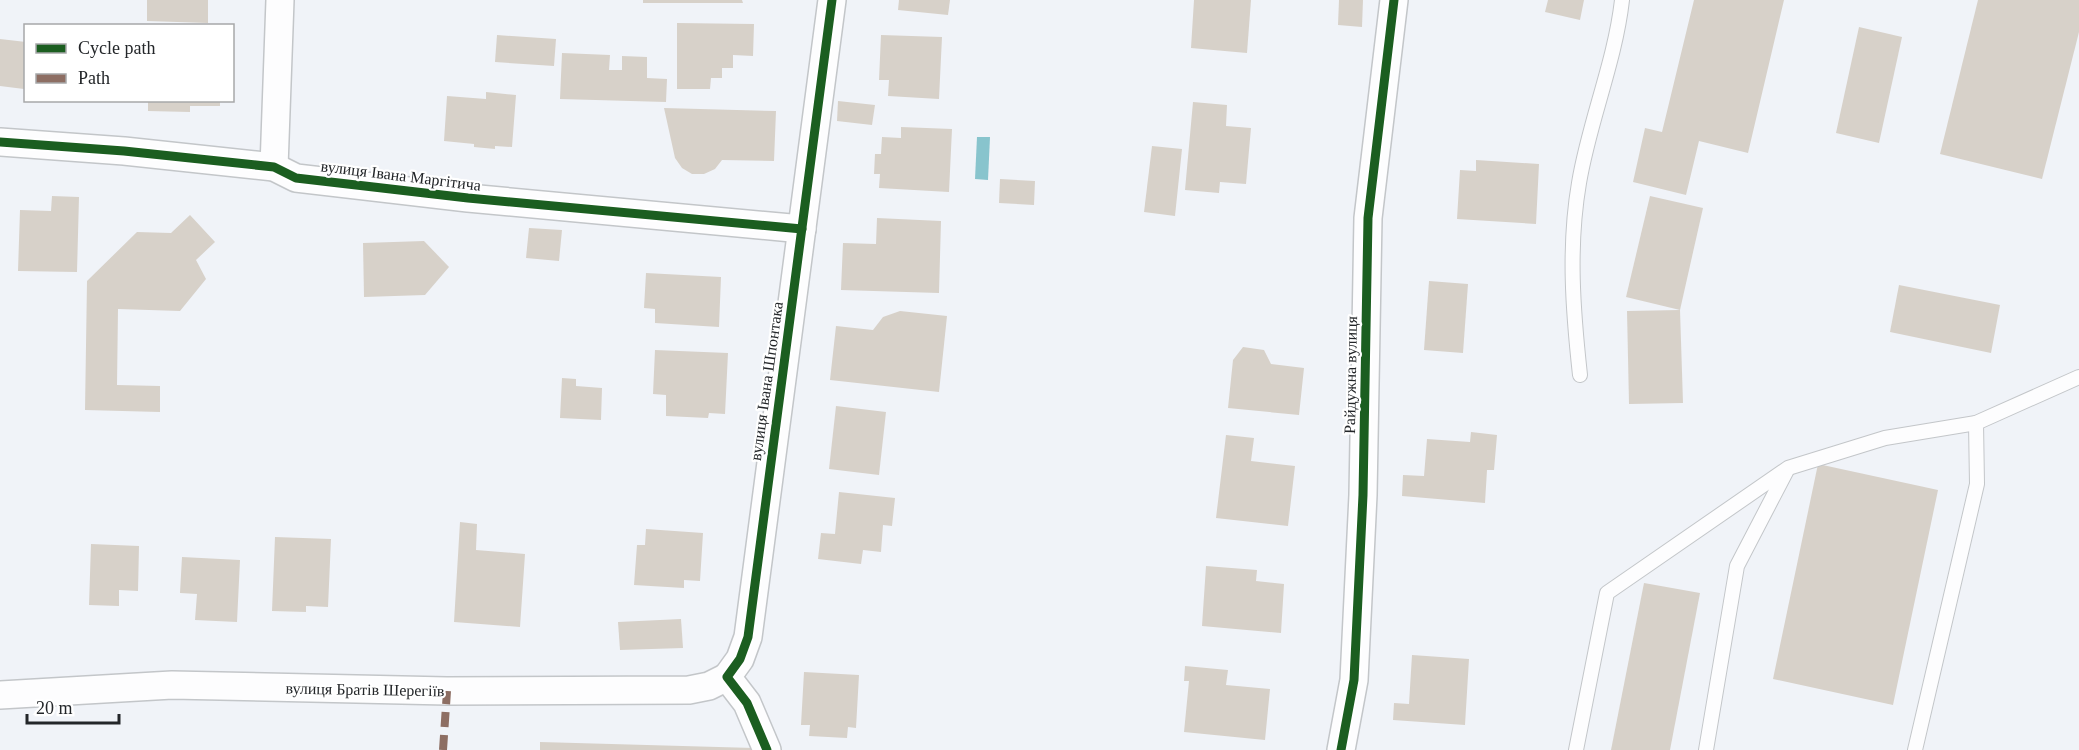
<svg xmlns="http://www.w3.org/2000/svg" width="2079" height="750" font-family="Georgia,serif">
  <style>
    .water { fill: #88c4cd }
    .building { fill: #d7d1c9 }
    .lines { fill: none; stroke-linecap: round; stroke-linejoin: round }
    .lane-casing { stroke: #c3c6c9; stroke-width: 16 }
    .street-casing { stroke: #c3c6c9; stroke-width: 30 }
    .lane { stroke: #fdfdfe; stroke-width: 14 }
    .street { stroke: #fdfdfe; stroke-width: 27 }
    .quiet { stroke: #8d6e63; stroke-width: 8; stroke-dasharray: 15 8; stroke-linecap: butt }
    .cycleway-casing { stroke: #fff; stroke-width: 13 }
    .cycleway { stroke: #1b5e20; stroke-width: 9 }
    .labels { text-anchor: middle; stroke-width: 4.5; stroke-linejoin: round; paint-order: stroke }
    .street-label { font-size: 16px; fill: #232629; stroke: #fff }
  </style>
  <rect width="100%" height="100%" fill="#f0f3f8"/>
  <!-- water -->
  <polygon class="water" points="977,137 990,137 988,180 975,179"/>
  <!-- building -->
  <g class="building">
    <polygon points="147,0 208,0 208,23 147,21"/>
    <polygon points="643,0 742,0 743,3 643,3"/>
    <polygon points="899,0 950,0 948,15 898,10"/>
    <polygon points="1194,0 1251,0 1247,53 1191,48"/>
    <polygon points="1339,0 1363,0 1362,27 1338,25"/>
    <polygon points="1548,0 1584,0 1580,20 1545,12"/>
    <polygon points="1694,0 1784,0 1748,153 1699,141 1686,195 1633,182 1645,128 1662,132"/>
    <polygon points="1978,0 2079,0 2079,32 2042,179 1940,154"/>
    <polygon points="677,23 754,24 753,56 733,55 733,68 722,68 722,78 711,78 710,89 677,89"/>
    <polygon points="1859,27 1902,37 1879,143 1836,133"/>
    <polygon points="497,35 556,39 554,66 495,62"/>
    <polygon points="881,35 942,37 939,99 888,96 889,80 879,80"/>
    <polygon points="0,39 26,42 24,89 0,86"/>
    <polygon points="562,53 610,55 609,70 622,70 622,56 647,57 647,78 667,79 666,102 560,99"/>
    <polygon points="486,92 516,95 512,147 495,146 495,149 474,147 474,144 444,141 447,96 486,99"/>
    <polygon points="148,100 220,100 220,106 190,106 190,112 148,111"/>
    <polygon points="838,101 875,105 872,125 837,121"/>
    <polygon points="1193,102 1227,105 1226,126 1251,128 1246,184 1220,182 1219,193 1185,190"/>
    <polygon points="664,108 776,111 774,161 722,160 715,169 704,174 692,174 682,168 675,158"/>
    <polygon points="901,127 952,129 949,192 879,188 880,174 874,174 875,154 881,154 882,137 901,138"/>
    <polygon points="1152,146 1182,149 1175,216 1144,212"/>
    <polygon points="1476,160 1539,164 1536,224 1457,219 1460,170 1476,171"/>
    <polygon points="1000,179 1035,181 1034,205 999,203"/>
    <polygon points="52,196 79,197 77,272 18,271 20,210 51,211"/>
    <polygon points="1650,196 1703,208 1680,310 1626,297"/>
    <polygon points="190,215 215,242 196,260 206,279 180,311 118,309 117,385 160,386 160,412 85,410 87,281 137,232 171,233"/>
    <polygon points="877,218 941,221 939,293 841,290 843,243 876,244"/>
    <polygon points="529,228 562,230 559,261 526,258"/>
    <polygon points="424,241 449,267 425,295 364,297 363,243"/>
    <polygon points="646,273 721,277 719,327 655,323 655,309 644,308"/>
    <polygon points="1429,281 1468,284 1463,353 1424,350"/>
    <polygon points="1899,285 2000,305 1991,353 1890,332"/>
    <polygon points="1680,310 1683,403 1629,404 1627,311"/>
    <polygon points="900,311 947,316 939,392 830,380 836,326 873,330 883,317"/>
    <polygon points="1243,347 1264,350 1271,364 1304,368 1299,415 1228,408 1233,360"/>
    <polygon points="655,350 728,353 725,414 709,413 708,418 666,416 666,395 653,394"/>
    <polygon points="562,378 576,379 576,386 602,388 601,420 560,418"/>
    <polygon points="836,406 886,412 879,475 829,469"/>
    <polygon points="1471,432 1497,435 1494,470 1487,470 1485,503 1402,496 1403,475 1424,476 1427,439 1470,442"/>
    <polygon points="1226,435 1254,438 1251,461 1295,466 1288,526 1216,518"/>
    <polygon points="1818,464 1938,490 1893,705 1773,679"/>
    <polygon points="839,492 895,498 892,526 883,525 881,552 863,550 861,564 818,559 821,533 835,534"/>
    <polygon points="460,522 477,524 476,550 525,554 520,627 454,622"/>
    <polygon points="646,529 703,533 700,581 684,580 684,588 634,585 637,545 645,545"/>
    <polygon points="275,537 331,539 328,607 306,606 306,612 272,611"/>
    <polygon points="91,544 139,546 138,591 119,590 119,606 89,605"/>
    <polygon points="182,557 240,560 237,622 195,620 197,594 180,593"/>
    <polygon points="1206,566 1257,570 1256,581 1284,584 1281,633 1202,626"/>
    <polygon points="1644,583 1700,593 1670,750 1611,750"/>
    <polygon points="681,619 683,648 620,650 618,622"/>
    <polygon points="1412,655 1469,659 1465,725 1393,720 1394,703 1409,704"/>
    <polygon points="1185,666 1228,670 1226,685 1270,689 1265,740 1184,732 1189,681 1184,681"/>
    <polygon points="804,672 859,675 856,728 848,727 847,738 809,736 810,725 801,725"/>
    <polygon points="540,742 754,748 754,750 540,750"/>
  </g>
  <g class="lines">
    <!-- lane casing -->
    <g class="lane-casing">
      <g id="lane">
        <path d="M1580,375C1573,311 1568,247 1579,183C1589,122 1615,62 1622,0"/>
        <polyline points="1576,750 1607,593 1788,468 1885,438 1976,423 2079,377"/>
        <polyline points="1706,750 1737,566 1787,470"/>
        <polyline points="1915,750 1977,484 1976,423"/>
      </g>
    </g>
    <!-- street casing -->
    <g class="street-casing">
      <g id="street">
        <polyline points="0,142 124,151 274,167 296,178 468,198 802,229"/>
        <polyline points="274,167 280,0"/>
        <polyline points="0,695 172,685 447,691 689,690 709,686 727,677"/>
        <polyline points="767,750 747,703 727,677 740,659 748,637 832,0"/>
        <polyline points="1341,750 1354,680 1363,495 1368,218 1394,0"/>
      </g>
    </g>
    <!-- lane -->
    <use href="#lane" class="lane"/>
    <!-- street -->
    <use href="#street" class="street"/>
    <!-- quiet -->
    <polyline class="quiet" points="443,750 447,691"/>
    <!-- cycleway casing -->
    <g class="cycleway-casing">
      <g id="cycleway">
        <polyline points="0,142 124,151 274,167 296,178 468,198 802,229"/>
        <polyline points="767,750 747,703 727,677 740,659 748,637 832,0"/>
        <polyline points="1341,750 1354,680 1363,495 1368,218 1394,0"/>
      </g>
    </g>
    <!-- cycleway -->
    <use href="#cycleway" class="cycleway"/>
  </g>
  <g class="labels">
    <!-- street labels -->
    <g class="street-label">
      <text transform="translate(401 175) rotate(7)" y="6">вулиця Івана Маргітича</text>
      <text transform="translate(1350 375) rotate(-89)" y="6">Райдужна вулиця</text>
      <text transform="translate(766 381) rotate(-82)" y="6">вулиця Івана Шпонтака</text>
      <text transform="translate(365 689) rotate(1)" y="6">вулиця Братів Шерегіїв</text>
    </g>
  </g>
  <!-- legend -->
  <rect x="24" y="24" width="210" height="78" fill="#ffffff" stroke="#a7a8a9" stroke-width="1.5"/>
  <rect x="36" y="44" width="30" height="9" fill="#1b5e20" stroke="#a7a8a9" stroke-width="1.5"/>
  <text x="78" y="54" font-size="18" fill="#232629">Cycle path</text>
  <rect x="36" y="74" width="30" height="9" fill="#8d6e63" stroke="#a7a8a9" stroke-width="1.5"/>
  <text x="78" y="84" font-size="18" fill="#232629">Path</text>
  <!-- scale -->
  <path d="M27 714v9h92v-9" fill="none" stroke="#232629" stroke-width="3"/>
  <text x="36" y="714" font-size="18" fill="#232629" stroke="#ffffff" stroke-width="4.5" paint-order="stroke">20 m</text>
</svg>
